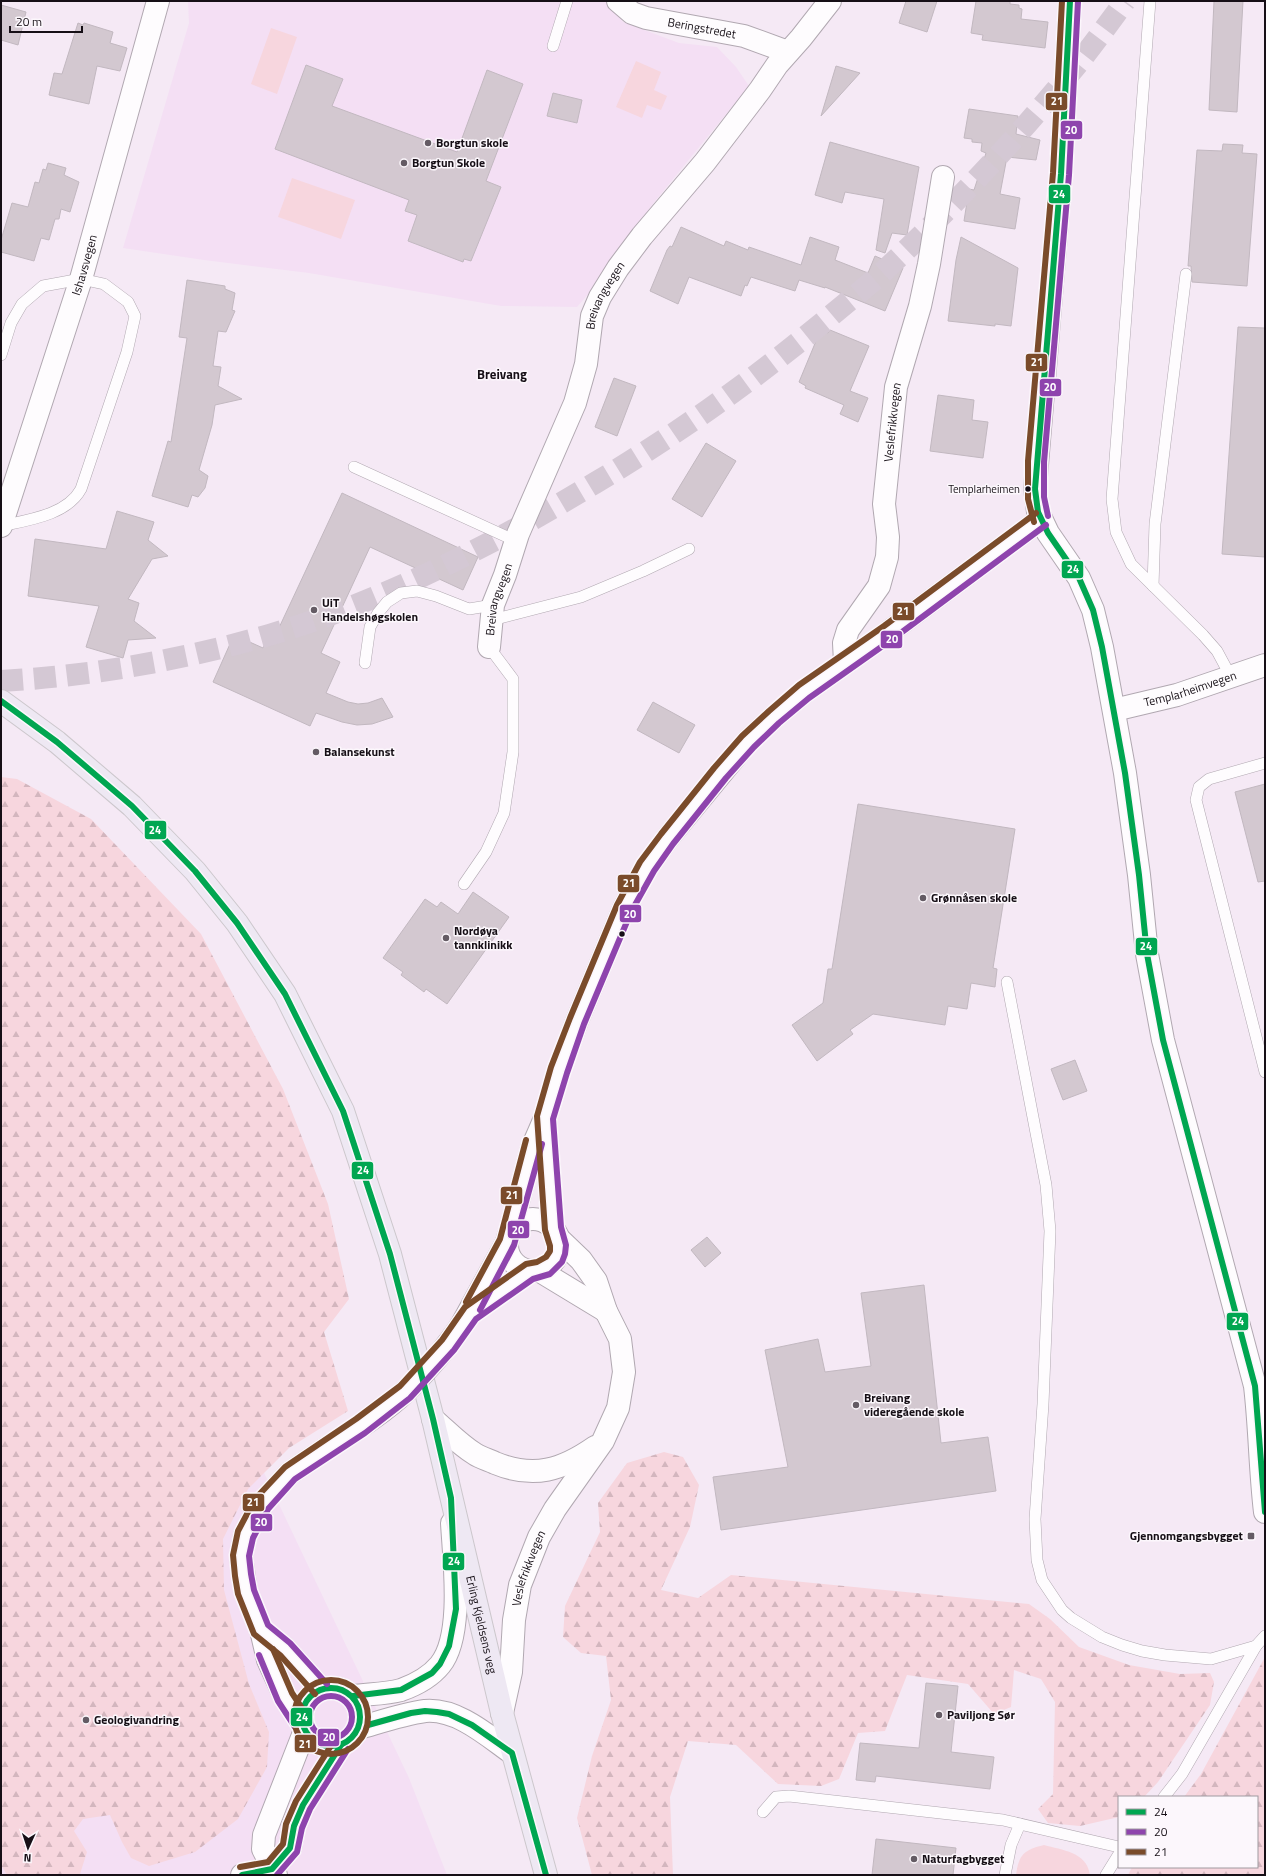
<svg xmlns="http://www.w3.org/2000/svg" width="1266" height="1876" font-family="'Titillium Web',sans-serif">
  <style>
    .built { fill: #f4dff4 }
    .green { fill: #f7d6de }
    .forest { fill: url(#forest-firs) }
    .building { fill: #d3c8d0; stroke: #c2b8c0 }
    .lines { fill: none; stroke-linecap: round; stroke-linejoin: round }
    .primary-tunnel { stroke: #d4c8d4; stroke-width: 22; stroke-dasharray: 22 11; stroke-linecap: butt }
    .service-casing { stroke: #b1a8b1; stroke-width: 12 }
    .minor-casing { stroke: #b1a8b1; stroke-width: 24 }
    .trunk-casing { stroke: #ccc7cc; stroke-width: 24 }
    .service { stroke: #fefcfe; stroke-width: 11 }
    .minor { stroke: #fefcfe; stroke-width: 22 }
    .trunk { stroke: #eee8f3; stroke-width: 22 }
    .minor-bridge-casing { stroke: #b1a8b1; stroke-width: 24; stroke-linecap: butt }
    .minor-bridge { stroke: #fefcfe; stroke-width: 22 }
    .bus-1-casing { stroke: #fcf7fc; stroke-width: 9 }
    .bus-2-casing { stroke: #fcf7fc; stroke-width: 9 }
    .bus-3-casing { stroke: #fcf7fc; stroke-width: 9 }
    .bus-1 { stroke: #00a651; stroke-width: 6 }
    .bus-2 { stroke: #8e44ad; stroke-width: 6 }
    .bus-3 { stroke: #7a4b2a; stroke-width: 6 }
    .poi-dot { fill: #645b64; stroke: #fcf7fc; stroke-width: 1.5 }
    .bus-dot { fill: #160f16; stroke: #fcf7fc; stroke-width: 1.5 }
    .labels { text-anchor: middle; stroke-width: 3; stroke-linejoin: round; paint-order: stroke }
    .bus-label { font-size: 11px; fill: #160f16; stroke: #fcf7fc; text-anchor: end }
    .street-label { font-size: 12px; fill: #160f16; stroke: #fcf7fc }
    .poi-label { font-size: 12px; font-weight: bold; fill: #160f16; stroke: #fcf7fc; text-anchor: start }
    .neighbourhood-label { font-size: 13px; font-weight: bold; fill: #160f16; stroke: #fcf7fc }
    .line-badge { stroke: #fcf7fc; stroke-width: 1.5 }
    .badge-label { font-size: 11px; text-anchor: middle; font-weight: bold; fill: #fff }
  </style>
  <defs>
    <pattern id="forest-firs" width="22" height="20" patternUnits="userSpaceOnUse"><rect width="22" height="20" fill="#f7d6de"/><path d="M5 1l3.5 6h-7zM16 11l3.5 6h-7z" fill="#d3b6be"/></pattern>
  </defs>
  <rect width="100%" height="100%" fill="#f5e9f5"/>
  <!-- built -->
  <g class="built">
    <polygon points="188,1 606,1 623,22 679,43 717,47 736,67 749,86 656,200 612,258 591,291 577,307 501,306 309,273 204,260 123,248 189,23"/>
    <polygon points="1,919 409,1778 447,1875 1,1875"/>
  </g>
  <!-- green -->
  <g class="green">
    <polygon points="271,28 297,37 277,94 251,84"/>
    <polygon points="636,61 661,72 654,90 667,96 661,110 647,105 642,118 616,107"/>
    <polygon points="292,178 355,200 341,239 278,217"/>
    <path d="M1044,1845C1062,1850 1087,1852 1090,1875H1016C1019,1854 1024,1850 1044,1845Z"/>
  </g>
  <!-- forest -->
  <g class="forest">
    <polygon points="1,777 17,779 91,819 201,934 283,1089 328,1204 349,1299 324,1332 348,1411 289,1448 248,1489 223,1539 224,1590 249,1684 269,1732 267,1767 238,1819 195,1852 149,1866 131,1858 122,1842 110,1815 83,1819 74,1831 87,1852 80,1874 78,1875 7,1875 1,1865"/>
    <polygon points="664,1452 683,1457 699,1485 690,1527 661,1590 698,1598 731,1575 1029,1604 1050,1619 1079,1647 1129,1665 1180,1674 1210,1673 1214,1682 1210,1705 1158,1782 1144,1797 1119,1797 1119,1817 1080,1826 1048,1823 1038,1809 1053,1794 1055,1702 1041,1679 1014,1670 1011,1707 994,1714 968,1684 907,1675 885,1731 858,1733 839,1779 821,1786 778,1784 736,1745 688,1741 670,1797 673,1875 592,1875 577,1818 592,1756 611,1700 606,1656 581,1653 563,1637 565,1606 600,1532 598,1503 627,1463"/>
    <polygon points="1265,1657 1265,1875 1128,1875 1132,1867 1257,1867 1257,1797 1184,1797 1201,1774"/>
  </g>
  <!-- building -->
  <g class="building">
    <polygon points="906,1 937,1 927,32 899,23"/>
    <polygon points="976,1 1010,1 1010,4 1019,5 1019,8 1022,9 1021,19 1048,22 1045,48 982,40 983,35 971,33"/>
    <polygon points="1214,1 1243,1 1237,112 1209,110"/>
    <polygon points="1,5 26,12 18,45 1,40"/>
    <polygon points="78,23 83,25 84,23 113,32 110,43 127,48 120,71 97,66 89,104 49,95 54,73 62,74"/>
    <polygon points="306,65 343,79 332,106 457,152 487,70 523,84 486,181 501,187 471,261 464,259 463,262 408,241 417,215 405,211 409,200 275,149"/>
    <polygon points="836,66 860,73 821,116"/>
    <polygon points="553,93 582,100 577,123 547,116"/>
    <polygon points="969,109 1018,116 1016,134 1040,140 1036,160 1007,157 1000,194 1020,198 1015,229 964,221 969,189 974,190 986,153 981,151 982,143 972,142 972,139 964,138"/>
    <polygon points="830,142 919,167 907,235 892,233 885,253 876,250 884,199 845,192 842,203 815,195"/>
    <polygon points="1223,144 1243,145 1242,153 1257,154 1247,286 1192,282 1191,266 1188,266 1197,150 1222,151"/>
    <polygon points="48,163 66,168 64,175 79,182 70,212 61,209 59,219 55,219 49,240 41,238 34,261 1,252 1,240 12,203 28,207 35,182 39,183 43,169 46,170"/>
    <polygon points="681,227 724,246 726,241 748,250 749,247 801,265 810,237 839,247 835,260 868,273 875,256 903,268 885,311 825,287 825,288 799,280 795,291 751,277 747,286 745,285 741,296 689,277 678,304 650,291 667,250 670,246 672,247"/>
    <polygon points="961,237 1018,268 1011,326 995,324 995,326 948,321 956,260"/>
    <polygon points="187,280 225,286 225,289 235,293 232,310 235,311 226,332 218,331 213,366 221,367 218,386 242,399 215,405 212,425 199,470 208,476 205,488 198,497 192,495 188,507 152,496 168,441 171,442 187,338 179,337"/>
    <polygon points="1238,327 1265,328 1265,557 1222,554"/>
    <polygon points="821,329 828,333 830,330 869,346 850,391 868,398 858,422 840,414 844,405 805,388 806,386 799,382"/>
    <polygon points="614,378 636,386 617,436 595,427"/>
    <polygon points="938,395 974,400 972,420 988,422 983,458 930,451"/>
    <polygon points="706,443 736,461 702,517 672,499"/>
    <polygon points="342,493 478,557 463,590 370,547 321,653 340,662 326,693 348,702 358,704 368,703 382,698 393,717 372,724 357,725 342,722 316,713 310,726 213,682 234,635 263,648 272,629 277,632"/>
    <polygon points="117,511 154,522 148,540 168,556 152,559 128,599 139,603 134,621 156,638 128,640 123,658 86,647 99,606 28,596 35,539 106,549"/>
    <polygon points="653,702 695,725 679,753 637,730"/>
    <polygon points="1265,784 1265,881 1258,882 1235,792"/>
    <polygon points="858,804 1015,829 993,968 997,969 995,987 971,983 967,1009 948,1006 945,1025 873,1014 850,1030 853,1034 817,1061 792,1025 823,1003 828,969 832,969"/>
    <polygon points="473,892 509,917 447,1004 426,989 424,992 401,975 403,972 383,958 425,899 437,907 441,902 458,914"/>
    <polygon points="1075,1060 1087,1091 1063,1100 1051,1069"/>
    <polygon points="707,1237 721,1253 705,1267 691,1250"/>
    <polygon points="924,1285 941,1443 988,1437 996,1491 721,1530 713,1477 788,1467 765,1350 818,1339 825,1372 871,1366 861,1293"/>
    <polygon points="926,1683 958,1686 951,1752 994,1757 990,1789 876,1776 875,1782 856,1780 860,1743 919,1748"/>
    <polygon points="876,1839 956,1848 953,1875 872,1875"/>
  </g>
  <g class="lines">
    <!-- primary-tunnel -->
    <path class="primary-tunnel" d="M1,681C92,676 182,660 269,635C382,602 494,544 595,483C679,433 758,377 833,314C851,299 869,285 885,270C954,206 1017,138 1076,66C1093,45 1109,23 1125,1"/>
    <!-- service casing -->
    <g class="service-casing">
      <g id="service">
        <polyline points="1150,1 1112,499 1116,532 1131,564 1203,635 1217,651 1231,677"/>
        <polyline points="553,46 567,1"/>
        <path d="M1,355L11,323L22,304L43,286L81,279L104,284L128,302L135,316L127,352L81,489C67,515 28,520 1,526"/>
        <polyline points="354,467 516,541"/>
        <polyline points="1153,586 1155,524 1186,274"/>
        <polyline points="492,620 581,597 643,571 689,549"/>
        <polyline points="365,663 370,627 378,613 387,602 401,593 417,591 436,596 469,609 493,605"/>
        <polyline points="1265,763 1209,779 1199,787 1196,800 1265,1072"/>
        <polyline points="464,884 486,852 504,813 513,752 513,679 489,647"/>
        <polyline points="1007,982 1046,1185 1050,1231 1043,1404 1035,1519 1037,1560 1042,1580 1062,1610 1071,1618 1102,1637 1122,1645 1142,1651 1165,1655 1211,1659 1256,1646"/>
        <polyline points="1164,1797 1182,1774 1256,1646 1265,1636"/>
        <polyline points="763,1812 776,1797 789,1796 1003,1820 1119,1847"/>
        <polyline points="1005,1875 1011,1845 1020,1824"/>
        <polyline points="1106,1875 1119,1854"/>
      </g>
    </g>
    <!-- minor casing -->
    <g class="minor-casing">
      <g id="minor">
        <path id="s1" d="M618,1L632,13L646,18L744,36L788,52"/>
        <path d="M1070,1L1061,174L1035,489L1038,512L1048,533L1079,578L1093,610L1102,647L1125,773L1139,875L1147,954L1163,1040L1255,1386C1260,1428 1260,1470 1265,1512"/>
        <path id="s2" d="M1,526L81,279L158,1"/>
        <path id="s3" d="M489,647L493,605L505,575L518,534L575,403L586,364L592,316L600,297L618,268L642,236L705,162L760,90L777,65L801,38L830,1"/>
        <path id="s4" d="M845,662L844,643L848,630L879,586L887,557L888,537L884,504L896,387L920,306L929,264L943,177"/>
        <path id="s5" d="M1114,710L1177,695L1265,665"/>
        <polyline points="545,1121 553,1229"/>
        <circle cx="533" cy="1245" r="26"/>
        <polyline points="510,1233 532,1148 545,1118 559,1070 577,1021 624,908 647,867 667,839 748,741 774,717 804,692 889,632 1041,519"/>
        <polyline points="540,1271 606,1311"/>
        <polyline points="473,1311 530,1271"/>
        <polyline points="461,1326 507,1242"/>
        <path d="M433,1419C447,1431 460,1445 475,1454C481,1458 489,1460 495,1463C534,1479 562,1470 595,1447"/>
        <polyline points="261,1630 285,1649 321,1689"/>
        <circle cx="331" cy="1717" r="29"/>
        <path d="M353,1696C368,1694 386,1694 401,1690C415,1685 431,1676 440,1665C464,1636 454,1560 452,1523"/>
        <path id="s6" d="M502,1713L511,1672L514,1620L520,1585L539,1537L555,1509L603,1441L618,1408L624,1372L620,1339L606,1311L596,1281L581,1260L558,1238"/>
        <polyline points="302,1723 285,1697 268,1660 261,1630 246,1592 241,1556 245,1535 261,1504 290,1473 324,1450"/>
        <path d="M359,1728C380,1722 403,1714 425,1711C457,1708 488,1736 512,1753"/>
        <polyline points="242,1875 272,1869 290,1848 294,1826 303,1805 341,1745"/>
        <polyline points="276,1875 263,1849 264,1835 305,1730"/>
      </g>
    </g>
    <!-- trunk casing -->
    <g class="trunk-casing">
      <g id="trunk">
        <path id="s7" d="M1,701L57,742L132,806L195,871L237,923L285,994L343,1111L390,1254L433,1419L502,1713L546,1875"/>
      </g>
    </g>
    <!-- service -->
    <use href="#service" class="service"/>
    <!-- minor -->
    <use href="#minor" class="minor"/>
    <!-- trunk -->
    <use href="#trunk" class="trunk"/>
    <!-- minor-bridge casing -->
    <g class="minor-bridge-casing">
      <path id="minor-bridge" d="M324,1450C352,1432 382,1414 406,1391C426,1371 445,1350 461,1326"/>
    </g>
    <!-- minor-bridge -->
    <use href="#minor-bridge" class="minor-bridge"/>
    <!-- bus-1 casing -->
    <g class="bus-1-casing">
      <g id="bus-1">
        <polyline points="1070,1 1061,174 1035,489 1038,512 1048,533 1079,578 1093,610 1102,647 1125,773 1139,875 1147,954 1163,1040 1255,1386 1265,1512"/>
        <polyline points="1,701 57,742 132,806 195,871 237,923 285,994 343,1111 390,1254 433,1419 451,1498 456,1609 449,1646 440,1664 432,1673 401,1690 353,1696"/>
        <circle cx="331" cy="1717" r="29"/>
        <polyline points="368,1725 411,1713 425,1711 437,1712 449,1714 472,1725 512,1753 546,1875"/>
        <polyline points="242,1875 272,1869 290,1848 294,1826 303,1805 341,1745"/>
      </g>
    </g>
    <!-- bus-2 casing -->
    <g class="bus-2-casing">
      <g id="bus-2">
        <polyline points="1048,516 1044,497 1044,462 1069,175 1078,1"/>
        <polyline points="480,1310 514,1245 542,1144"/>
        <polyline points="259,1655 278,1701 295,1727"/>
        <polyline points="327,1684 290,1643 268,1625 254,1590 251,1574 249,1556 253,1538 268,1509 295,1479 365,1433 410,1398 454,1350 476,1319 533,1279 550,1274 562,1262 565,1254 566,1245 561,1227 553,1119 567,1073 584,1024 631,912 654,871 673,844 726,778 754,747 779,723 809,698 894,638 1046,525"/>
        <circle cx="331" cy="1717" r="21"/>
        <polyline points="277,1875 297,1852 302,1828 310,1809 348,1749"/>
      </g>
    </g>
    <!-- bus-3 casing -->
    <g class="bus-3-casing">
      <g id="bus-3">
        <polyline points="1034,522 1028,499 1028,461 1053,173 1062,1"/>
        <polyline points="466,1302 500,1239 526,1140"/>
        <polyline points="273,1649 292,1693 309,1719"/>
        <circle cx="331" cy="1717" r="37"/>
        <polyline points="315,1694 280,1655 254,1634 238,1594 235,1576 233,1555 238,1531 255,1499 285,1467 356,1419 400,1386 442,1340 465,1307 526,1264 537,1262 546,1257 550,1251 550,1246 545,1230 537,1116 551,1067 570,1018 617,905 640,862 661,834 714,768 742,736 769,711 799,685 884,626 1036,513"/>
        <polyline points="240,1867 268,1862 283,1844 286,1824 296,1801 334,1741"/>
      </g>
    </g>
    <!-- bus-1 -->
    <use href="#bus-1" class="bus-1"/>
    <!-- bus-2 -->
    <use href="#bus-2" class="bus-2"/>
    <!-- bus-3 -->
    <use href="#bus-3" class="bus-3"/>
  </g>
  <!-- markers -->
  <g class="poi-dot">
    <circle cx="428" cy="143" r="4"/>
    <circle cx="404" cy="163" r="4"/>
    <circle cx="314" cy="610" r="4"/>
    <circle cx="316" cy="752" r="4"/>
    <circle cx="923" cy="898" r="4"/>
    <circle cx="446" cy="938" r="4"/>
    <circle cx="856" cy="1405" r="4"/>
    <rect x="1247" y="1532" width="8" height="8" rx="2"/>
    <circle cx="939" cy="1715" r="4"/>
    <circle cx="86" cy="1720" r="4"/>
    <circle cx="914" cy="1859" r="4"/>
  </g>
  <g class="bus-dot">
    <circle cx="1028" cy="489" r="3.5"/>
    <circle cx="622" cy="934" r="3.5"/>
  </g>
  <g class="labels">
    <!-- bus labels -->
    <g class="bus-label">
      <text x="1020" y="493">Templarheimen</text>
    </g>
    <!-- street labels -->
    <g class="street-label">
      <text dy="4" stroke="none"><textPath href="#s1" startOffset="90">Beringstredet</textPath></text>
      <text dy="4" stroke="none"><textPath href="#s2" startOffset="274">Ishavsvegen</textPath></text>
      <text dy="4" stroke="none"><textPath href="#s3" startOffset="373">Breivangvegen</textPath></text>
      <text dy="4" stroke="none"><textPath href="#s4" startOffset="252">Veslefrikkvegen</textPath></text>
      <text dy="4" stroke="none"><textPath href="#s3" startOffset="49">Breivangvegen</textPath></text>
      <text dy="4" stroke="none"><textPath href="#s5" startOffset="79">Templarheimvegen</textPath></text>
      <text dy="4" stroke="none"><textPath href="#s6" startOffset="148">Veslefrikkvegen</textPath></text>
      <text dy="4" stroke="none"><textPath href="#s7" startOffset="1074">Erling Kjeldsens veg</textPath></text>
    </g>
    <!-- poi labels -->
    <g class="poi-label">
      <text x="436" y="147">Borgtun skole</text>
      <text x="412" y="167">Borgtun Skole</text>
      <text x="322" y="607">UiT<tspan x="322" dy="14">Handelshøgskolen</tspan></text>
      <text x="324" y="756">Balansekunst</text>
      <text x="931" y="902">Grønnåsen skole</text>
      <text x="454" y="935">Nordøya<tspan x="454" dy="14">tannklinikk</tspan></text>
      <text x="864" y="1402">Breivang<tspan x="864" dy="14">videregående skole</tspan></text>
      <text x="1243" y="1540" text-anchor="end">Gjennomgangsbygget</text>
      <text x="947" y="1719">Paviljong Sør</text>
      <text x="94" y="1724">Geologivandring</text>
      <text x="922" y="1863">Naturfagbygget</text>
    </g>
    <!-- neighbourhood labels -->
    <g class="neighbourhood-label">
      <text x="502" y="379">Breivang</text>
    </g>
  </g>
  <g class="line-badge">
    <rect x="1045" y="92" width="23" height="19" rx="4" fill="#7a4b2a"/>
    <rect x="1060" y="120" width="23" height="20" rx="4" fill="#8e44ad"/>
    <rect x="1048" y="184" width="23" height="20" rx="4" fill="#00a651"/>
    <rect x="1025" y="353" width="23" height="19" rx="4" fill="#7a4b2a"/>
    <rect x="1039" y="378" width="23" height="19" rx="4" fill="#8e44ad"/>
    <rect x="1061" y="560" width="23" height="19" rx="4" fill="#00a651"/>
    <rect x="892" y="602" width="23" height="19" rx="4" fill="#7a4b2a"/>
    <rect x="880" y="630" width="23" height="19" rx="4" fill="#8e44ad"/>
    <rect x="144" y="820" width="23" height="20" rx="4" fill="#00a651"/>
    <rect x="617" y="874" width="23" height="19" rx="4" fill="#7a4b2a"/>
    <rect x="619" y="904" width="23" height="19" rx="4" fill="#8e44ad"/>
    <rect x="1135" y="937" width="23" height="19" rx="4" fill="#00a651"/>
    <rect x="351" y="1161" width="23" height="19" rx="4" fill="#00a651"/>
    <rect x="500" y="1186" width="23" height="19" rx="4" fill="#7a4b2a"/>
    <rect x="507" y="1220" width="23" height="19" rx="4" fill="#8e44ad"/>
    <rect x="1226" y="1312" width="23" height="19" rx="4" fill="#00a651"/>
    <rect x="242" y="1493" width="23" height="19" rx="4" fill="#7a4b2a"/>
    <rect x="250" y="1513" width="23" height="19" rx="4" fill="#8e44ad"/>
    <rect x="442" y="1552" width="23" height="19" rx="4" fill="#00a651"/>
    <rect x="290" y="1707" width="23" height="20" rx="4" fill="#00a651"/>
    <rect x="317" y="1728" width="23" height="19" rx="4" fill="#8e44ad"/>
    <rect x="294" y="1734" width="23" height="19" rx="4" fill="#7a4b2a"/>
  </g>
  <g class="badge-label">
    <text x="1057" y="105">21</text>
    <text x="1071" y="134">20</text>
    <text x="1059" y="198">24</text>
    <text x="1037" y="366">21</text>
    <text x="1050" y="391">20</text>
    <text x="1073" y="573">24</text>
    <text x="903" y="615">21</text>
    <text x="892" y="643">20</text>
    <text x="155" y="834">24</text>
    <text x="629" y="887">21</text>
    <text x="630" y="918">20</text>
    <text x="1146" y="950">24</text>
    <text x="363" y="1174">24</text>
    <text x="512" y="1199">21</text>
    <text x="518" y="1234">20</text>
    <text x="1238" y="1325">24</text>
    <text x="253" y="1506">21</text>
    <text x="261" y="1526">20</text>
    <text x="454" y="1565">24</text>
    <text x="302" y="1721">24</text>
    <text x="329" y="1741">20</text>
    <text x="305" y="1748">21</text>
  </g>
  <!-- border -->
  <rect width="1266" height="1876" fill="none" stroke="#160f16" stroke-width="4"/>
  <!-- legend -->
  <rect x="1118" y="1796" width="140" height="72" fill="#fcf7fc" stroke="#a09aa0"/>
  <rect x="1126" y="1809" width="20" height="6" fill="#00a651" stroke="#a09aa0"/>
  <text x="1154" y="1816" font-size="12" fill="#160f16">24</text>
  <rect x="1126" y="1829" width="20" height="6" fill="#8e44ad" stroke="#a09aa0"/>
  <text x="1154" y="1836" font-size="12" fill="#160f16">20</text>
  <rect x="1126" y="1849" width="20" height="6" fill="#7a4b2a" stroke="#a09aa0"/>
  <text x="1154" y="1856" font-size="12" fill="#160f16">21</text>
  <!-- north arrow -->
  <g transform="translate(28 1848) rotate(183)" stroke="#fcf7fc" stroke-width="3" paint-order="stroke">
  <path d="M0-3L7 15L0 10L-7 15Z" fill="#160f16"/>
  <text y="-6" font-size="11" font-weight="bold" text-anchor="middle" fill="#160f16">N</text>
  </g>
  <!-- scale -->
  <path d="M10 26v6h72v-6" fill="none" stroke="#160f16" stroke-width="2"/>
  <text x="16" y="26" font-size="12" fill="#160f16" stroke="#fcf7fc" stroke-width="3" paint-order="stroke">20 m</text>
</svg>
